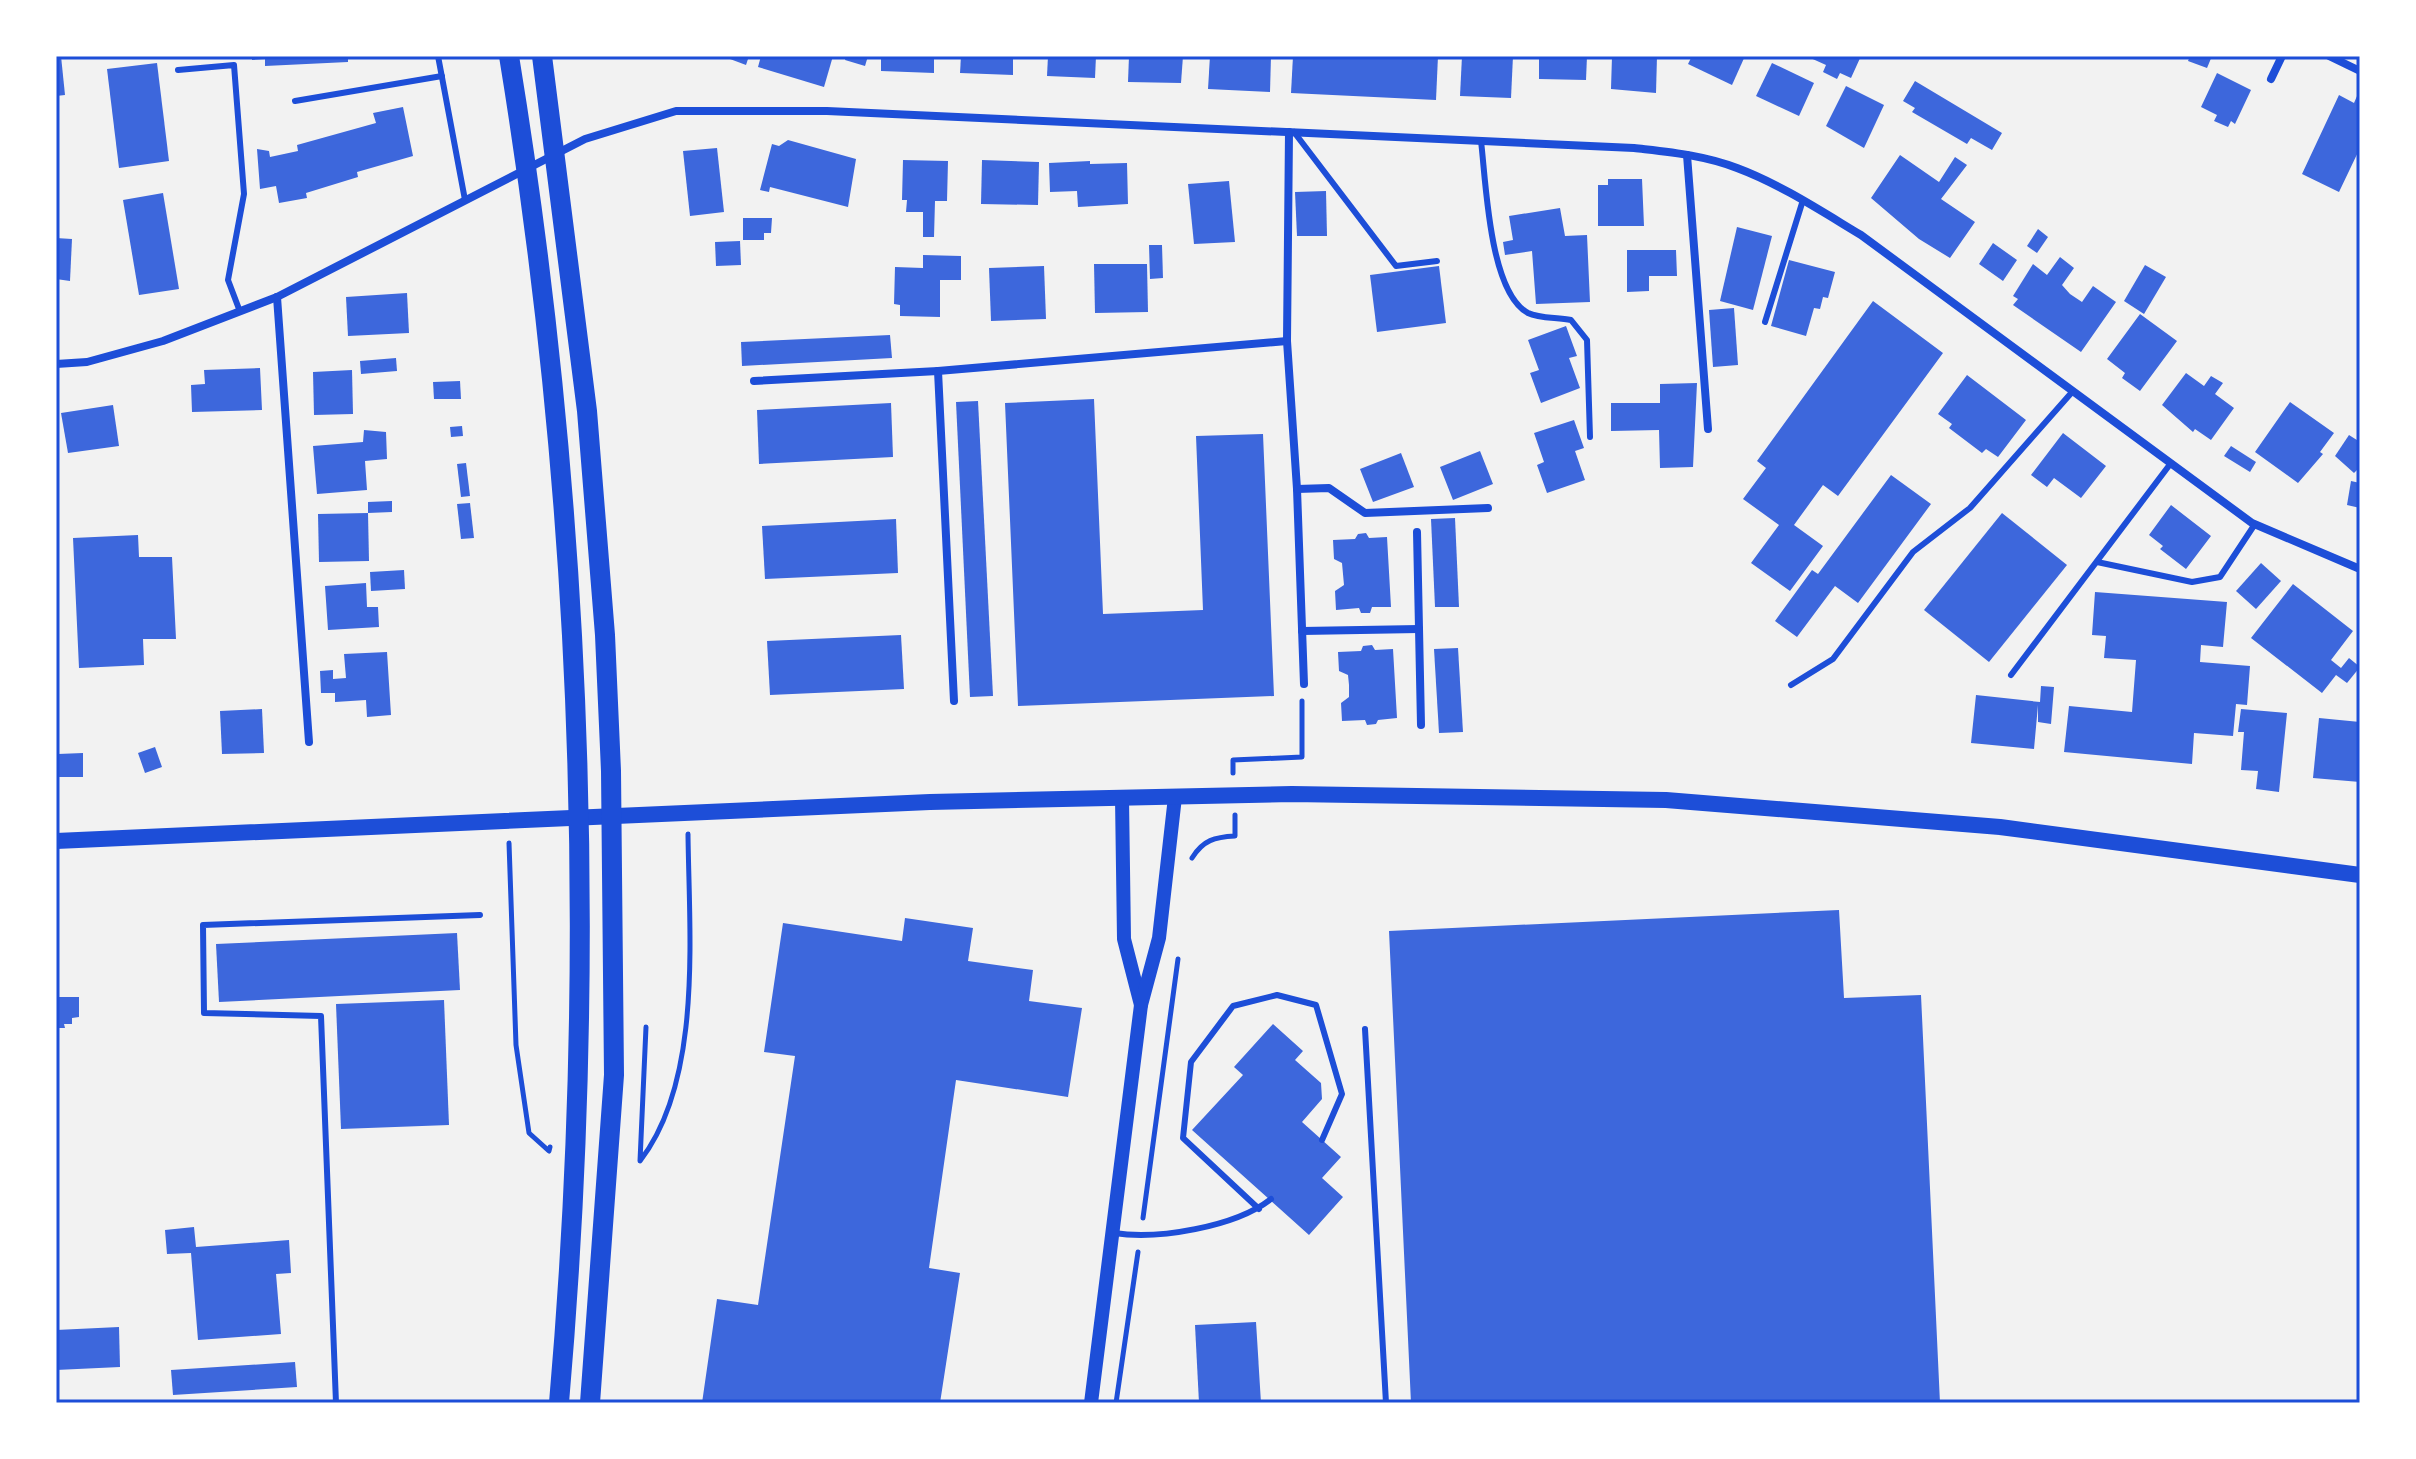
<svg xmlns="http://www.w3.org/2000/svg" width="2416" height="1459" font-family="Inter,sans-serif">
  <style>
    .building { fill: #3d67dc }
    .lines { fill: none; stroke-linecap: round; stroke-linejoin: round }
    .path { stroke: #1d4ed8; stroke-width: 5 }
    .service { stroke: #1d4ed8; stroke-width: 6 }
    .minor { stroke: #1d4ed8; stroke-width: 8 }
    .tertiary { stroke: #1d4ed8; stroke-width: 14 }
    .secondary { stroke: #1d4ed8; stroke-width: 16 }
    .primary { stroke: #1d4ed8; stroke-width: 20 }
    .neatline { fill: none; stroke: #1d4ed8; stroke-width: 3 }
  </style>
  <rect width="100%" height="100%" fill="#f2f2f2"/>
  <!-- building -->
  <g class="building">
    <polygon points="56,56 61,56 65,95 56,96"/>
    <polygon points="252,56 348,56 348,62 265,66 265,59 252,60"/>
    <polygon points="722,56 749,56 746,65"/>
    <polygon points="761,56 833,56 824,87 758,67"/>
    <polygon points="846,56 868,56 865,66 845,60"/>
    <polygon points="881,56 934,56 934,73 881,71"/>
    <polygon points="961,56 1013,56 1013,75 960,73"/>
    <polygon points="1048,56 1096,56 1095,78 1047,76"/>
    <polygon points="1129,56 1183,56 1181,83 1128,82"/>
    <polygon points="1210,56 1271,56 1270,92 1208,89"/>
    <polygon points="1293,56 1438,56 1436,100 1291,93"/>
    <polygon points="1462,56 1513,56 1511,98 1460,96"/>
    <polygon points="1539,56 1587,56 1586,80 1539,79"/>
    <polygon points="1612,56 1657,56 1656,93 1611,89"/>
    <polygon points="1692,56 1745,56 1732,85 1688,64"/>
    <polygon points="1806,56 1861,56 1851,78 1840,73 1837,79 1823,72 1826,65"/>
    <polygon points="2190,56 2212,56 2207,68 2188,61"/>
    <polygon points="157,63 169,161 119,168 107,69"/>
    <polygon points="1772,63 1814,83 1799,116 1756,96"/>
    <polygon points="2217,73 2251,90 2235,124 2231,121 2228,127 2214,121 2217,115 2201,107"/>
    <polygon points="1915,81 2002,133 1992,150 1971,138 1967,144 1912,112 1915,108 1903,101"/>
    <polygon points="1846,86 1884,105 1864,148 1826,126"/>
    <polygon points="2360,89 2360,148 2339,192 2302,174 2339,95 2354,103"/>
    <polygon points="403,107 413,156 357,172 358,177 306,193 307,198 279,203 276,186 260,189 257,149 269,151 270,157 298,151 297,145 376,123 373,113"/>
    <polygon points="788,140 856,159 848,207 770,187 769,192 760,190 772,144 779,146"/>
    <polygon points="717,148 724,212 690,216 683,151"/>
    <polygon points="1900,155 1939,182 1955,157 1967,165 1941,199 1975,222 1950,258 1919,239 1871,198"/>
    <polygon points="903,160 948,161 947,201 935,201 934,237 923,237 923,212 906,212 907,200 902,200"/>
    <polygon points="982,160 1039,162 1038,205 981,204"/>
    <polygon points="1090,161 1090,164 1127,163 1128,204 1078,207 1077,191 1050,192 1049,163"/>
    <polygon points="1608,179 1642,179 1644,226 1598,226 1598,185 1608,185"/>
    <polygon points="1229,181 1235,242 1194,244 1188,184"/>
    <polygon points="1326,191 1327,236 1297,236 1295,192"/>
    <polygon points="163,193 179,289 139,295 123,200"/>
    <polygon points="1560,208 1565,236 1587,235 1590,302 1536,304 1532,251 1505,255 1503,242 1513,240 1509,216"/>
    <polygon points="743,218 772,218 771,233 764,233 764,240 743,240"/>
    <polygon points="1737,227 1772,236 1753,310 1720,301"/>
    <polygon points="2038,229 2048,237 2037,253 2027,246"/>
    <polygon points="56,238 72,239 70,281 56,279"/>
    <polygon points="740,241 741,265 716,266 715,242"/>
    <polygon points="1993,243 2017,260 2003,281 1979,264"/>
    <polygon points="1149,245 1162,245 1163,278 1150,279"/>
    <polygon points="1627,250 1676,250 1677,276 1649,276 1649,291 1627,292"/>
    <polygon points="923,255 961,256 961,280 940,280 940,317 900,316 900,305 894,304 895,267 923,268"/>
    <polygon points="2060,257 2074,268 2062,285 2070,294 2082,302 2093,286 2116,302 2081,352 2013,305 2018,299 2013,296 2033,264 2047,275"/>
    <polygon points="1789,260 1835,272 1828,298 1823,297 1820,309 1814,308 1806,336 1771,326"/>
    <polygon points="1094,264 1147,264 1148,312 1095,313"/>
    <polygon points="2145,265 2166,277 2144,314 2124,301"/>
    <polygon points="1044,266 1046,319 991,321 989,268"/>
    <polygon points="1439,266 1446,323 1377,332 1370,275"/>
    <polygon points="407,293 409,333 348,336 346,297"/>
    <polygon points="1873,301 1943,353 1838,496 1823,485 1794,525 1823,546 1790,591 1751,563 1779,525 1743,499 1766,468 1757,461"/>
    <polygon points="1734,308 1738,365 1713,367 1709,310"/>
    <polygon points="2140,314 2177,341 2140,391 2122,378 2125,373 2107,359"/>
    <polygon points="1566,326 1577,356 1569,358 1580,388 1541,403 1530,373 1539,370 1528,340"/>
    <polygon points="890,335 892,358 742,366 741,342"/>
    <polygon points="396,358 397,371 361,374 360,361"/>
    <polygon points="260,368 262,410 192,412 191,385 205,384 204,370"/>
    <polygon points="352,370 353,414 314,415 313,372"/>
    <polygon points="2186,373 2204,386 2211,376 2223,383 2215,394 2234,408 2211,440 2195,429 2193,432 2162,405"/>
    <polygon points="1967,375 2026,420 1998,457 1986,449 1982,453 1949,428 1952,424 1938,414"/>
    <polygon points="460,381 461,399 434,399 433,382"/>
    <polygon points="1697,383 1693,467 1660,468 1659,430 1611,431 1611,403 1660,403 1660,384"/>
    <polygon points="1094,399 1103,614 1203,610 1196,436 1263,434 1274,696 1018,706 1005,403"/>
    <polygon points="978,401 993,696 970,697 956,402"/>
    <polygon points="2290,402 2334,433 2320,452 2323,454 2298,483 2255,452"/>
    <polygon points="891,403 893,457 759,464 757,410"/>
    <polygon points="113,405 119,446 68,453 61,413"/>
    <polygon points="1574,420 1584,448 1575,451 1585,480 1547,493 1537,465 1544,462 1534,433"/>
    <polygon points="462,426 463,436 451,437 450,427"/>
    <polygon points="364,430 386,432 387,459 365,461 367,490 317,494 313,446 363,442"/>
    <polygon points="2063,433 2106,466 2081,498 2054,478 2047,487 2031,475"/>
    <polygon points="2349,435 2360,442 2360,467 2354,473 2335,456"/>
    <polygon points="2231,446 2256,462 2250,472 2224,456"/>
    <polygon points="1480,451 1493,484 1453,500 1440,467"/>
    <polygon points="1401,453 1414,487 1373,502 1360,469"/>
    <polygon points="466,463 470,496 461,497 457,464"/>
    <polygon points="1891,475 1931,504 1858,603 1835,586 1797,637 1775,621 1812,570 1818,574"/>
    <polygon points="2351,481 2360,483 2360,508 2347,505"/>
    <polygon points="392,501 392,512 368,513 368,502"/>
    <polygon points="470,503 474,538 461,539 457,504"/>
    <polygon points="2171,505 2211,536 2186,569 2160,549 2163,546 2149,535"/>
    <polygon points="368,513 369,561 319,562 318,514"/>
    <polygon points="2002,513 2067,565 1989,662 1924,610"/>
    <polygon points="1455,518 1459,607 1435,607 1431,519"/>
    <polygon points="896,519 898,573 765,579 762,526"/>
    <polygon points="1366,533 1369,538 1387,537 1391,607 1372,607 1370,613 1361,613 1359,608 1336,610 1335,591 1344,585 1342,563 1334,559 1333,540 1355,539 1358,534"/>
    <polygon points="138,535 139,557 172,557 176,639 143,639 144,665 79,668 73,538"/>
    <polygon points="2261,563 2281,581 2256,609 2236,591"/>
    <polygon points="404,570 405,589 371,591 370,572"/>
    <polygon points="366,583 367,607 378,607 379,627 328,630 325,586"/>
    <polygon points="2293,584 2353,631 2331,660 2341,668 2349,658 2360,667 2347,683 2336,675 2322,693 2251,638"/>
    <polygon points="2095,592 2227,602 2223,647 2201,645 2200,662 2250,666 2247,705 2236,704 2233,736 2194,733 2192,764 2064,752 2069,706 2132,712 2136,660 2104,658 2106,636 2092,635"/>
    <polygon points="901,635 904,689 770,695 767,641"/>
    <polygon points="1372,645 1375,650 1393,649 1397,718 1378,720 1376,724 1367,725 1365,720 1342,721 1341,703 1349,697 1349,685 1348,675 1339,671 1338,652 1361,651 1363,646"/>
    <polygon points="1458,648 1463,732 1439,733 1434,649"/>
    <polygon points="387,652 391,715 367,717 366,700 335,702 335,693 321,693 320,671 333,670 333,679 346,678 344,654"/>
    <polygon points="2041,686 2054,687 2051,724 2038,722 2038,705 2034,749 1971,743 1976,695 2040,702"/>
    <polygon points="262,709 264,753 222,754 220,711"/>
    <polygon points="2241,709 2287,713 2279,792 2256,789 2258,771 2241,770 2244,732 2238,732"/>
    <polygon points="2319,718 2360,722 2360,782 2313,778"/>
    <polygon points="155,747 162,767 145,773 138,753"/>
    <polygon points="83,753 83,777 59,777 58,754"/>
    <polygon points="1839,910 1844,998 1921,995 1940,1403 1411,1403 1389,931"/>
    <polygon points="905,918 973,928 968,961 1033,970 1029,1001 1082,1008 1068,1097 956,1080 929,1268 960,1273 940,1403 702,1403 717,1299 758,1305 795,1056 764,1052 783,923 902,941"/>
    <polygon points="457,933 460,990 219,1002 216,944"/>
    <polygon points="56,997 79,997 79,1017 72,1018 72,1024 64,1024 65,1028 56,1028"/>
    <polygon points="444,1000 449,1125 341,1129 336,1004"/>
    <polygon points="1273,1024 1303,1051 1295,1060 1321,1083 1322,1099 1302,1122 1341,1157 1322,1178 1343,1197 1309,1235 1192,1130 1243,1075 1234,1067"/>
    <polygon points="194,1227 196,1247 289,1240 291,1273 276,1274 281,1334 198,1340 191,1253 167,1254 165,1230"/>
    <polygon points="1256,1322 1261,1403 1199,1403 1195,1325"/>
    <polygon points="119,1327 120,1367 56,1370 56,1330"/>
    <polygon points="295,1362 297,1387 173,1395 171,1370"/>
  </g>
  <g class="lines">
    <!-- path -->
    <g class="path">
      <polyline points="1233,773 1233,760 1302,757 1302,701"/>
      <polyline points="509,843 516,1045 529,1133 549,1151 550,1147"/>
      <path d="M1192,858C1203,840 1215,837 1235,836V815"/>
      <path d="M646,1027L640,1161C703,1080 689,933 688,834"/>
      <polyline points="1143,1218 1178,959"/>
      <polyline points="1116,1403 1138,1252"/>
    </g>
    <!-- service -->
    <g class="service">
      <polyline points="438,56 465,200"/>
      <polyline points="178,70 234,65 244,194 228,280 239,309"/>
      <polyline points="295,101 442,76"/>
      <polyline points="1294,132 1396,266 1437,261"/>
      <path d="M1481,141C1486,181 1489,292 1528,313C1540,319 1558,317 1571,320L1587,340L1590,437"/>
      <polyline points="1765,322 1803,200"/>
      <polyline points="2097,562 2192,582 2220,577 2255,524"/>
      <polyline points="2011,675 2171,463"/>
      <polyline points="1791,685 1833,659 1913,552 1970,508 2073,391"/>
      <polyline points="1365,1029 1386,1403"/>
      <polyline points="1259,1209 1183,1138 1191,1062 1233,1006 1277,995 1316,1005 1342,1094 1322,1140"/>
      <path d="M1114,1233C1157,1240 1235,1227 1271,1199"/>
      <polyline points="336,1403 321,1016 204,1013 203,925 480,915"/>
    </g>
    <!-- minor -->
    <g class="minor">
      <polyline points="2329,56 2360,71"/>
      <polyline points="2271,79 2282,56"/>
      <polyline points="1289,132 1287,341 1297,489 1304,684"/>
      <polyline points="1687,155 1708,429"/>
      <polyline points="277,297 309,742"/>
      <path d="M56,364L87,362L163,341L277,297L585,139L676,111H827L1634,148C1668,152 1704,155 1737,168C1780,184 1821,211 1861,235L2252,523L2360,569"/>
      <polyline points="754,381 938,371"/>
      <polyline points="1297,489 1329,488 1365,513 1488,508"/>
      <polyline points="1417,532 1421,725"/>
      <polyline points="1302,631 1419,629"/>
      <polyline points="954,701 938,371 1287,341"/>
    </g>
    <!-- tertiary -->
    <g class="tertiary">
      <polyline points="1122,798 1124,939 1141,1005"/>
      <polyline points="1091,1403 1141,1005 1159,938 1175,797"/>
    </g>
    <!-- secondary -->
    <polyline class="secondary" points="56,841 930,802 1292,794 1666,800 2000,827 2360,875"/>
    <!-- primary -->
    <g class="primary">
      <path d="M509,56C582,501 598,954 559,1403"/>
      <polyline points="542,56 587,411 605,635 611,771 614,1075 590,1403"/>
    </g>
  </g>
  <!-- border -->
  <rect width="2416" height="1459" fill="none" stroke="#ffffff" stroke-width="116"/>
  <rect x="58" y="58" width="2300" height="1343" class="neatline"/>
</svg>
